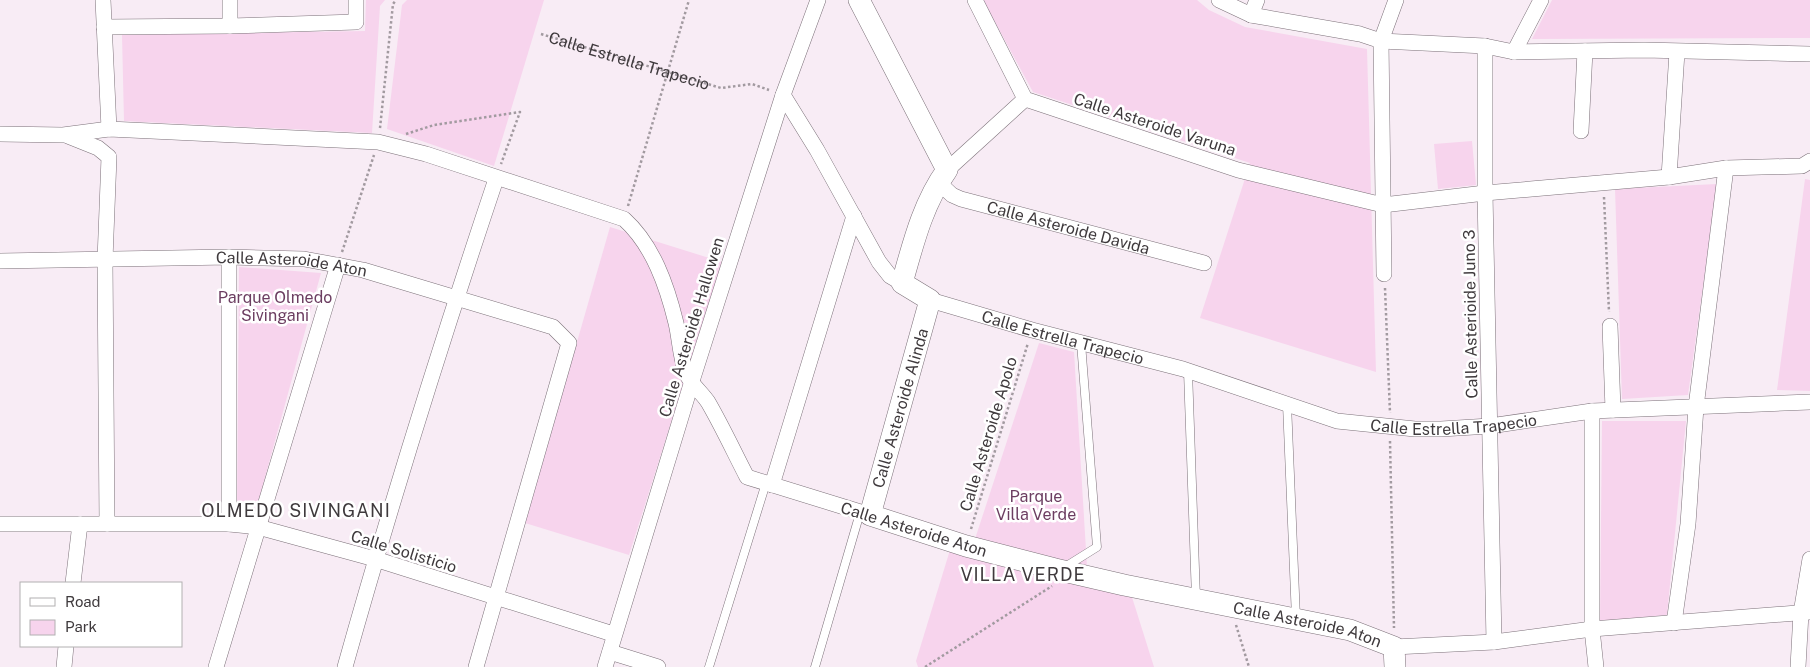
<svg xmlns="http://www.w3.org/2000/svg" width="1810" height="667" font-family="'Public Sans',sans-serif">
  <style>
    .green { fill: #f7d4ed }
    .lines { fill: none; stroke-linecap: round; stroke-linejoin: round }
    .lane-casing { stroke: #7c7179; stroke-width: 9 }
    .street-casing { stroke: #7c7179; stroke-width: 16 }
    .secondary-casing { stroke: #7c7179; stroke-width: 22 }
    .path { stroke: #a29aa0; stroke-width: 2.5; stroke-dasharray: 2.5 2.5; stroke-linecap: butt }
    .lane { stroke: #fff; stroke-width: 8 }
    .street { stroke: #fff; stroke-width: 15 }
    .secondary { stroke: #fff; stroke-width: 21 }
    .labels { text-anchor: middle; stroke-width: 5; stroke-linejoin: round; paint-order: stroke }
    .street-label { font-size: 16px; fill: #3f3a3d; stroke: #fff }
    .park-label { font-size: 16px; fill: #6c3e61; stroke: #fff }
    .neighbourhood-label { font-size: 18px; letter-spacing: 1px; fill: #3f3a3d; stroke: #fff }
  </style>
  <rect width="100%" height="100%" fill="#f8ecf5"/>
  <!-- green -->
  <g class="green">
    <polygon points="366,0 385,0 380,6 372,133 124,121 122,35 365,31"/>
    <polygon points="407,0 544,0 494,166 387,129 402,5"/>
    <polygon points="983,0 1197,0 1209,10 1245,27 1367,49 1376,372 1200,318 1250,163 1033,92"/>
    <polygon points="1552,0 1810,0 1810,38 1532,39"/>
    <polygon points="1472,141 1476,185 1438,189 1434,144"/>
    <polygon points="1805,179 1810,180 1810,391 1777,390"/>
    <polygon points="1717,184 1688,395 1622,399 1615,189"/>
    <polygon points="610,227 722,262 629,555 525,523"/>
    <polygon points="239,267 321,273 255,514 237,513"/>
    <polygon points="1039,343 1074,352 1087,567 975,539"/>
    <polygon points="1602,421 1686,421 1667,615 1600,621"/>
    <polygon points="950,550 1131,594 1154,667 918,667 916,661"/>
  </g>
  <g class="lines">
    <!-- lane casing -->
    <g class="lane-casing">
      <g id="lane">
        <polyline points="1188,371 1196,598"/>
        <polyline points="1287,404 1296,618"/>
        <polyline points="1065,567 1097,547 1081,343"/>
        <polyline points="709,667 766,483"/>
        <polyline points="815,667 860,513"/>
      </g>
    </g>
    <!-- street casing -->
    <g class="street-casing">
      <g id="street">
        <polyline points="103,0 109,129"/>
        <polyline points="230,0 230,26"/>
        <polyline points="975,0 1025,99 1238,170 1383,205 1485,193 1669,177 1726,168 1802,166 1810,161"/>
        <polyline points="1219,0 1251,15 1360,34 1381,41 1485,46 1514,52 1644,50 1810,54"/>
        <polyline points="1251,15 1257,0"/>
        <polyline points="104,27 230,26 356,22 356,0"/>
        <polyline points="1485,46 1485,193 1494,642"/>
        <polyline points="1514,52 1541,0"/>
        <polyline points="783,95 817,150 879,262 890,276 902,283"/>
        <polyline points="1581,131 1585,51"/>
        <path d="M0,134L63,135L109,129L378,142L426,154L624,219C653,245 667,286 676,323C680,340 680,359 687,375C692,385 702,393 708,402C722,426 734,452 747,477L870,515"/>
        <polyline points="68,136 98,148 109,157 105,260 107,524"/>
        <polyline points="947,170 1025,99"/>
        <polyline points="1669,177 1677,52"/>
        <path id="s2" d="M938,182L952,195L961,199L1204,263"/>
        <polyline points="229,257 229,524"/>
        <path id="s3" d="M0,261L229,257L304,259L363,270L553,327L569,343L476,667"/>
        <polyline points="1384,274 1381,41 1396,0"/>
        <path id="s4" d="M930,300L1032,330L1183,369L1337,421L1415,429H1441L1490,426L1592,411L1810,402"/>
        <polyline points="1610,326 1613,410"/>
        <polyline points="1592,411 1592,629 1596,667"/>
        <polyline points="772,485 854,216"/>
        <polyline points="0,524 229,524 258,527 375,559 613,634"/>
        <polyline points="73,583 80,524"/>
        <polyline points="1674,623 1688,524 1696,407 1726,168"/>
        <polyline points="1394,647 1494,642 1592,629 1810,612"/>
        <polyline points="610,652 658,667"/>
        <polyline points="64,667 66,646"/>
        <polyline points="216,667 338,265"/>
        <path d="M345,667C391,503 442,340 496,179"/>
        <polyline points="605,667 692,381 783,95 818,0"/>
        <polyline points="1798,667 1801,613 1810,559"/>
      </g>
    </g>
    <!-- secondary casing -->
    <g class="secondary-casing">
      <g id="secondary">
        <path id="s5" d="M859,0L947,170C923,203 913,244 902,283L930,300L870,515L966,546L1055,569L1124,585L1350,630L1394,647L1395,667"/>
      </g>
    </g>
    <!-- path -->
    <g class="path">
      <path id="s1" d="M541,34L721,88L752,84L769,90"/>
      <polyline points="380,128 393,4 396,0"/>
      <polyline points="406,134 434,125 520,112 501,164"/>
      <polyline points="1604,197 1609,312"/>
      <polyline points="628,206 689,0"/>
      <polyline points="342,252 374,155"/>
      <polyline points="1385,288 1390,413"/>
      <polyline points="1390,441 1394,628"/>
      <polyline points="971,529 1028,343"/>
      <polyline points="1236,625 1249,667"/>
      <polyline points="925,667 1052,586"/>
    </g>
    <!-- lane -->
    <use href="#lane" class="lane"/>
    <!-- street -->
    <use href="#street" class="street"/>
    <!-- secondary -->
    <use href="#secondary" class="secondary"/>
  </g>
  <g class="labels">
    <!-- street labels -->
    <g class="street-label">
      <text dy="6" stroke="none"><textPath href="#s1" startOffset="92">Calle Estrella Trapecio</textPath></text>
      <text transform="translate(1155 124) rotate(18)" y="6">Calle Asteroide Varuna</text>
      <text dy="6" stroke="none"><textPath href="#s2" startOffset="140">Calle Asteroide Davida</textPath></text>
      <text dy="6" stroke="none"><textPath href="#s3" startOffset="292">Calle Asteroide Aton</textPath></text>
      <text transform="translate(1470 314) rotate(-91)" y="6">Calle Asterioide Juno 3</text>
      <text transform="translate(691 327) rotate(-73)" y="6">Calle Asteroide Hallowen</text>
      <text dy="6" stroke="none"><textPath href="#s4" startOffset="138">Calle Estrella Trapecio</textPath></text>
      <text transform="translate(900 408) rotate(-74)" y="6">Calle Asteroide Alinda</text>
      <text dy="6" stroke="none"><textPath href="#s4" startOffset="542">Calle Estrella Trapecio</textPath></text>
      <text transform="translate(988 434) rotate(-73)" y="6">Calle Asteroide Apolo</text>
      <text transform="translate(914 529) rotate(17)" y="6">Calle Asteroide Aton</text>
      <text transform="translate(404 551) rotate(17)" y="6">Calle Solisticio</text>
      <text dy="6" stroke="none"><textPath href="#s5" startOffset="1021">Calle Asteroide Aton</textPath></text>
    </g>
    <!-- park labels -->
    <g class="park-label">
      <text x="275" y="303">Parque Olmedo<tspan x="275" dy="18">Sivingani</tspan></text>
      <text x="1036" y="502">Parque<tspan x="1036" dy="18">Villa Verde</tspan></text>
    </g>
    <!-- neighbourhood labels -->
    <g class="neighbourhood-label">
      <text x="296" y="517">OLMEDO SIVINGANI</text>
      <text x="1023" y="581">VILLA VERDE</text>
    </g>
  </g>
  <!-- legend -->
  <rect x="20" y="582" width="162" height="65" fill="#ffffff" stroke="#b2b0b1"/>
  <rect x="30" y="598" width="25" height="8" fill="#ffffff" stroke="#b2b0b1"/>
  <text x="65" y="607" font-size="15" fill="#3f3a3d">Road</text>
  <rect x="30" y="620" width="25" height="15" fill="#f7d4ed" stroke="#b2b0b1"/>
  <text x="65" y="632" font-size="15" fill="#3f3a3d">Park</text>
</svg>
